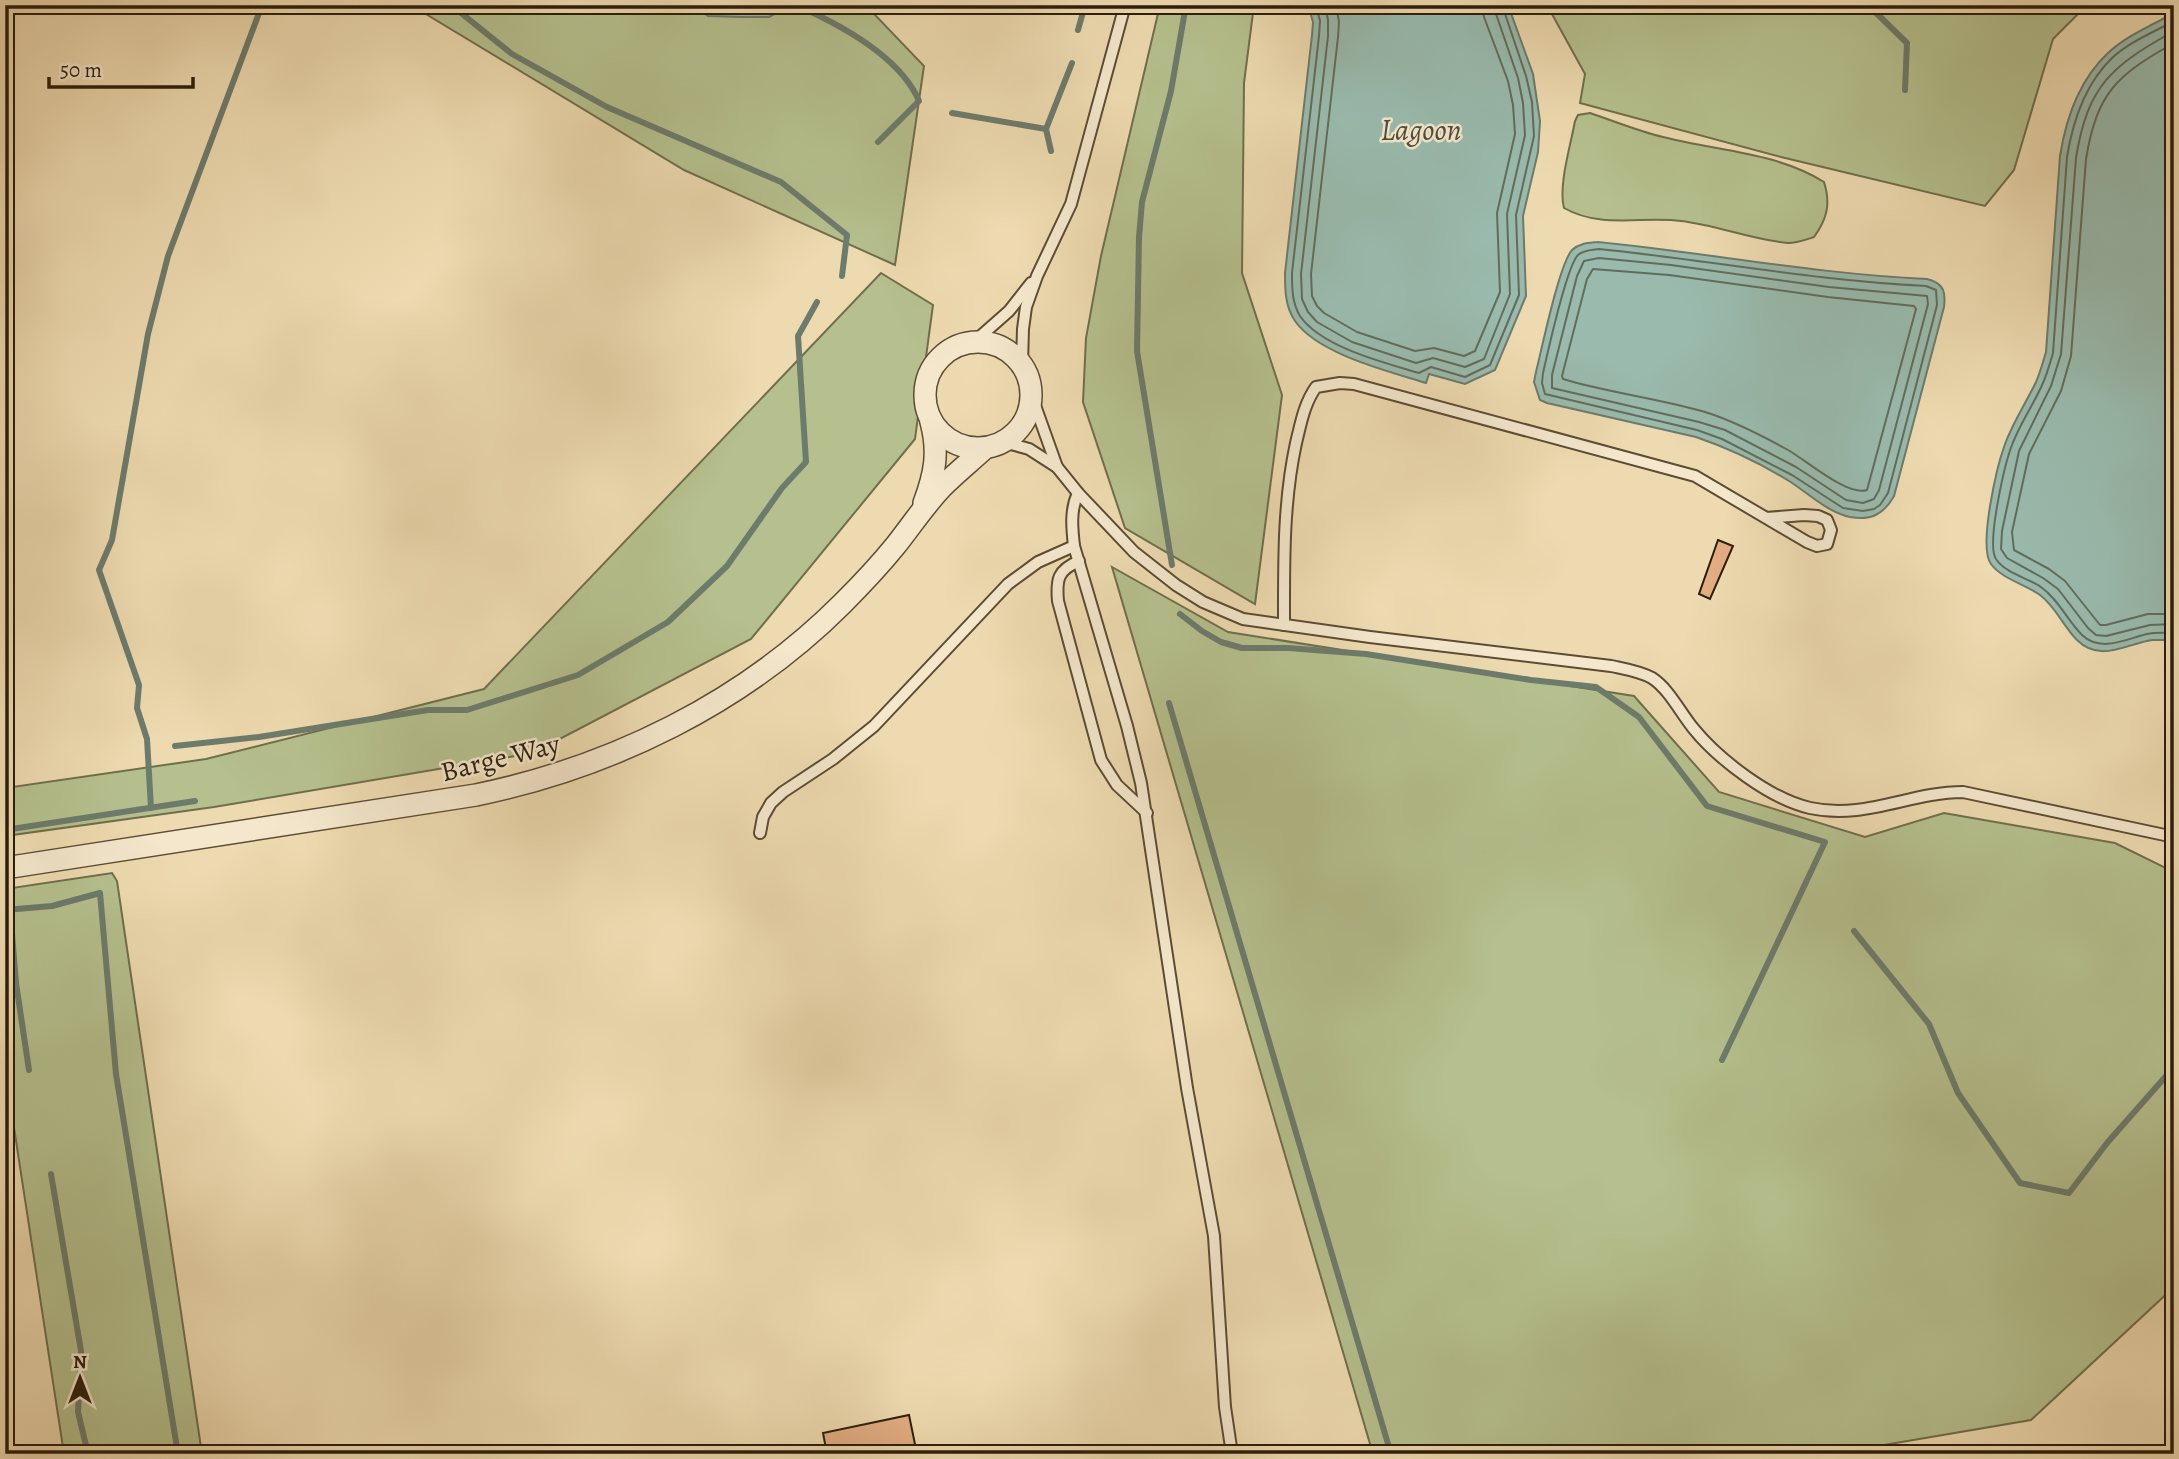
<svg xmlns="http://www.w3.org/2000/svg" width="2179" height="1459" font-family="Alegreya,serif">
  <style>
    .green { fill: #b5c08e; stroke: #706e4c; stroke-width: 2 }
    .water { fill: #99baad; stroke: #6d7b6c; stroke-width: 2 }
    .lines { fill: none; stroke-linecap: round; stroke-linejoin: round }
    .shore { stroke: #626c5c; stroke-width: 2 }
    .stream { stroke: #6d7b6c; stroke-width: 6 }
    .building { fill: #e2ad83; stroke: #2b1d0b; stroke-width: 2 }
    .lane-casing { stroke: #5c4c34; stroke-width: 14 }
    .street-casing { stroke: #5c4c34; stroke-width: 24 }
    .lane { stroke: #f4e7cc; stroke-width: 10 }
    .street { stroke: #f4e7cc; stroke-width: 21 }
    .labels { text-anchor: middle; stroke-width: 5; stroke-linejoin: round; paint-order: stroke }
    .street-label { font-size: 28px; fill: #2b1d0b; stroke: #f4e7cc }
    .water-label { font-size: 30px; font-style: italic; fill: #4c4c3c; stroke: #f4e7cc }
  </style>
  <rect width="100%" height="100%" fill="#eedab0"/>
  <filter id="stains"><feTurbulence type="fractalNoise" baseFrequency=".00286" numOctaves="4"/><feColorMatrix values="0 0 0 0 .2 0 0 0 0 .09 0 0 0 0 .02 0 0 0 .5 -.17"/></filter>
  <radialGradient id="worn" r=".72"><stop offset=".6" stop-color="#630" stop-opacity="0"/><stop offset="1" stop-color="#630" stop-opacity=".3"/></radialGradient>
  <!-- green -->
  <g class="green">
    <polygon points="411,5 858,5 865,9 861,5 876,5 875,15 924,66 895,265 684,170"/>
    <polygon points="1160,5 1254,5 1244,83 1242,273 1282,395 1255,604 1125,528 1083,402 1086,338 1101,256"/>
    <polygon points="1547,5 2087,5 2053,39 2014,170 1985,206 1781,157 1580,103 1585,74"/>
    <path d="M1590,113C1614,121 1638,131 1663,137C1717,151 1776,152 1824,182C1831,204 1827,219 1814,237C1805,240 1797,243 1788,243C1752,240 1717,225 1681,221C1642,216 1601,229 1564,208C1558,186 1571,144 1575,121L1578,115Z"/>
    <polygon points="881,273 933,305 915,439 751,639 533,753 214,807 5,836 5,788 206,759 484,689"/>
    <polygon points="1112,567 1228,632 1634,696 1719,792 1865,837 1944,813 2115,843 2174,872 2174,1287 2031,1420 1831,1454 1373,1454"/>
    <polygon points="112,873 117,881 202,1454 64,1454 5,1069 5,889"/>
  </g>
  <!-- water -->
  <g class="water">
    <polygon points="693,5 791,5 769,17 742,17 708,16"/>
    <path d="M1308,5H1508L1533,74L1540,121L1538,152L1523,216L1526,296L1495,370L1465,384L1429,374L1426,383C1388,371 1318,354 1295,321C1285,306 1285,290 1285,273L1312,35L1313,22Z"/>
    <path d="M2174,13V640C2167,640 2159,640 2152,640C2126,644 2100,663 2077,640C2063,626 2056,607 2040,595C2025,584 2002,579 1991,564C1978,546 1997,466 2005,444C2013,422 2026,403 2036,382C2040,373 2043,362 2046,352L2060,156C2066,118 2079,80 2108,53C2126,36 2152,25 2174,13Z"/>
    <path d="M1598,242C1708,253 1817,274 1927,279C1943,283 1946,291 1944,307L1894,496C1884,514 1871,521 1850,517C1827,512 1808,493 1789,481C1760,463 1728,448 1696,437L1547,403L1540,400L1534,382L1536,372C1542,348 1559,265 1572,250C1579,243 1589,243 1598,242Z"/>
  </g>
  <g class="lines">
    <!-- shore -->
    <g class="shore">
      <polyline points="706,5 712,9 767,10 776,5"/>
      <path d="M1316,5L1320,21L1319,36L1292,273C1292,288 1292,303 1300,316C1321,347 1385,363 1419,373L1431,367L1465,377L1490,365L1519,295L1516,215L1534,136L1532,102L1526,76L1502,5"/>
      <polyline points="1325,5 1328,20 1328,36 1301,274 1302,299 1308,312 1317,322 1352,342 1416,363 1433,358 1465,367 1484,359 1510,294 1507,214 1525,135 1523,103 1518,78 1493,5"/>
      <polyline points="1336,5 1339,22 1338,37 1311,274 1312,296 1317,306 1324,313 1357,332 1415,351 1434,348 1464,356 1475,351 1500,292 1497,213 1515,134 1513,105 1508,81 1484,17 1482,5"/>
      <path d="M2174,21C2154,32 2129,42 2112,58C2085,84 2073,120 2067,157L2053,353C2050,363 2047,374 2043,383C2034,404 2020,423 2012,445C2005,463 1986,544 1996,559C2005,573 2028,578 2041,587C2059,600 2067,620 2082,635C2101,653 2126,639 2147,634C2156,632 2165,633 2174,633"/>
      <path d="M2174,31C2112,66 2088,84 2076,158L2061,354L2051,386L2019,451L2002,531L2001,549L2007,558L2043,578L2058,589L2088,628L2096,635L2106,636L2150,625L2174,624"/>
      <path d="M2174,43C2117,75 2097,92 2086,159L2071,356L2061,391L2029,454L2012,532L2014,550L2049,569L2065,581L2100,625H2106L2148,614H2174"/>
      <path d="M1599,249C1708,260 1816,281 1926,286L1936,290L1937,305L1888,493L1880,505L1874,509L1863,511L1843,508L1792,475L1722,439L1697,430L1545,394L1542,383L1543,373C1548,352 1566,267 1578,255C1583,250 1592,250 1599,249Z"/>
      <polygon points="1599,258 1671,265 1829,287 1927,296 1928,304 1879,490 1874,499 1863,503 1846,500 1796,467 1725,430 1699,422 1552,388 1552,375 1577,276 1584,261"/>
      <path d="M1593,269L1669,275L1828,297L1914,306L1916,309L1867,490C1848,497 1806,460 1788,450C1761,435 1734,421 1705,412C1658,398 1609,393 1563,379L1562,376L1587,279Z"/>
    </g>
    <!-- stream -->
    <g class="stream">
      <polyline points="451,5 512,54 607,107 781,182 847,235 842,276"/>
      <path d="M796,5C839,24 900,56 919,101L878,142"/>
      <polyline points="1868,5 1907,43 1905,90"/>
      <polyline points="1078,30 1085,5"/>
      <polyline points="952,113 1046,129 1072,63"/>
      <polyline points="1046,129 1051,151"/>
      <polyline points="1172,565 1137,351 1139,237 1142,202 1171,91 1186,5"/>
      <polyline points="1180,614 1202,631 1221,642 1242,648 1288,648 1366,654 1531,680 1596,687 1639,717 1707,806 1825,842 1722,1060"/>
      <polyline points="1169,703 1391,1454"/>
      <polyline points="175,746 259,737 428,710 467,710 578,675 668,622 727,566 782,488 806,462 798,336 817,302"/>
      <polyline points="151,808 147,739 137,708 139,685 99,570 112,540 148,334 168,256 262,5"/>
      <polyline points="5,830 195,801"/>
      <polyline points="10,909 16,983 29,1070"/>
      <polyline points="5,910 52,906 100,893 116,1074 178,1454"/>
      <polyline points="1854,931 1929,1024 1958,1093 2020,1183 2069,1193 2107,1143 2174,1067"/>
      <polyline points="51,1174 81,1351 78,1412 88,1454"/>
    </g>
  </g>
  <!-- building -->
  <g class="building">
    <polygon points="1718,540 1733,546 1710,599 1699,594"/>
    <polygon points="909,1415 917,1454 827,1454 823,1433"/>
  </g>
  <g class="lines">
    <!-- lane casing -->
    <g class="lane-casing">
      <g id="lane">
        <polyline points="975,341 1009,311 1031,283"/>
        <polyline points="1022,364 1023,329 1026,307 1037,276 1071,204 1125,5"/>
        <polyline points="1032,397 1057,467"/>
        <path d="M1004,442L1029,449L1057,467L1078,493L1134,552L1176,585L1203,602L1243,619L1370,637L1611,666C1625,669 1639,671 1652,678C1669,689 1680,712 1693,728C1718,759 1770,799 1810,808C1865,820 1910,792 1963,792L2174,837"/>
        <path d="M1078,493C1070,510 1072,528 1074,546L1127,726L1141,783L1187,1088L1214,1236L1225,1407L1232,1454"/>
        <path d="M1079,561C1058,570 1056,579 1058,601L1101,760L1117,785L1147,813"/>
        <path d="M1284,625C1284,563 1283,503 1296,443C1301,423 1304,404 1316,387L1340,383L1354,384L1695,476L1807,542L1817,546L1827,544L1831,530L1827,520L1818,516L1804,515L1766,518"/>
        <polyline points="760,833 763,817 771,803 783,792 833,759 874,726 1008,584 1038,562 1074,546"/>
      </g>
    </g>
    <!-- street casing -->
    <g class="street-casing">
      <g id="street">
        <circle cx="978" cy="395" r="53"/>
        <path d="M924,503C935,474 939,452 931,422"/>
        <path d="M5,868L476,795C612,767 743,703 842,604C861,585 879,566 896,545C911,526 925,505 942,487C956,473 971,461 985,448"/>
      </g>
    </g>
    <!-- lane -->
    <use href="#lane" class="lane"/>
    <!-- street -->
    <use href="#street" class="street"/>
  </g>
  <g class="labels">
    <!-- street labels -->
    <g class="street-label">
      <text transform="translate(500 757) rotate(-14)" y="10">Barge Way</text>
    </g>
    <!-- water labels -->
    <g class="water-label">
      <text x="1421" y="140">Lagoon</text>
    </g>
  </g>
  <!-- margin -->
  <rect width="2179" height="1459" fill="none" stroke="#eedab0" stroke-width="28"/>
  <rect x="7" y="7" width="2165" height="1445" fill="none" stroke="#2b1d0b" stroke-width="3.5"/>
  <rect x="14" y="14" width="2151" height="1431" fill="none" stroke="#2b1d0b" stroke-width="2"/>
  <!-- north arrow -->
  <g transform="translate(80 1378)" stroke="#f4e7cc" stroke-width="5" paint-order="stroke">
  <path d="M0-5L12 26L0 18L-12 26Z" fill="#2b1d0b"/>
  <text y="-10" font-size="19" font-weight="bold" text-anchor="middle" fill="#2b1d0b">N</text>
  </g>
  <!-- scale -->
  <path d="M49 77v10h144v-10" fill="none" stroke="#2b1d0b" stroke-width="3.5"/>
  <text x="60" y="77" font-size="21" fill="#2b1d0b" stroke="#f4e7cc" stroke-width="5" paint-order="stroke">50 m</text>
  <rect width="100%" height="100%" filter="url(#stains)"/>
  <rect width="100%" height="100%" fill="url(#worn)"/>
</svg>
